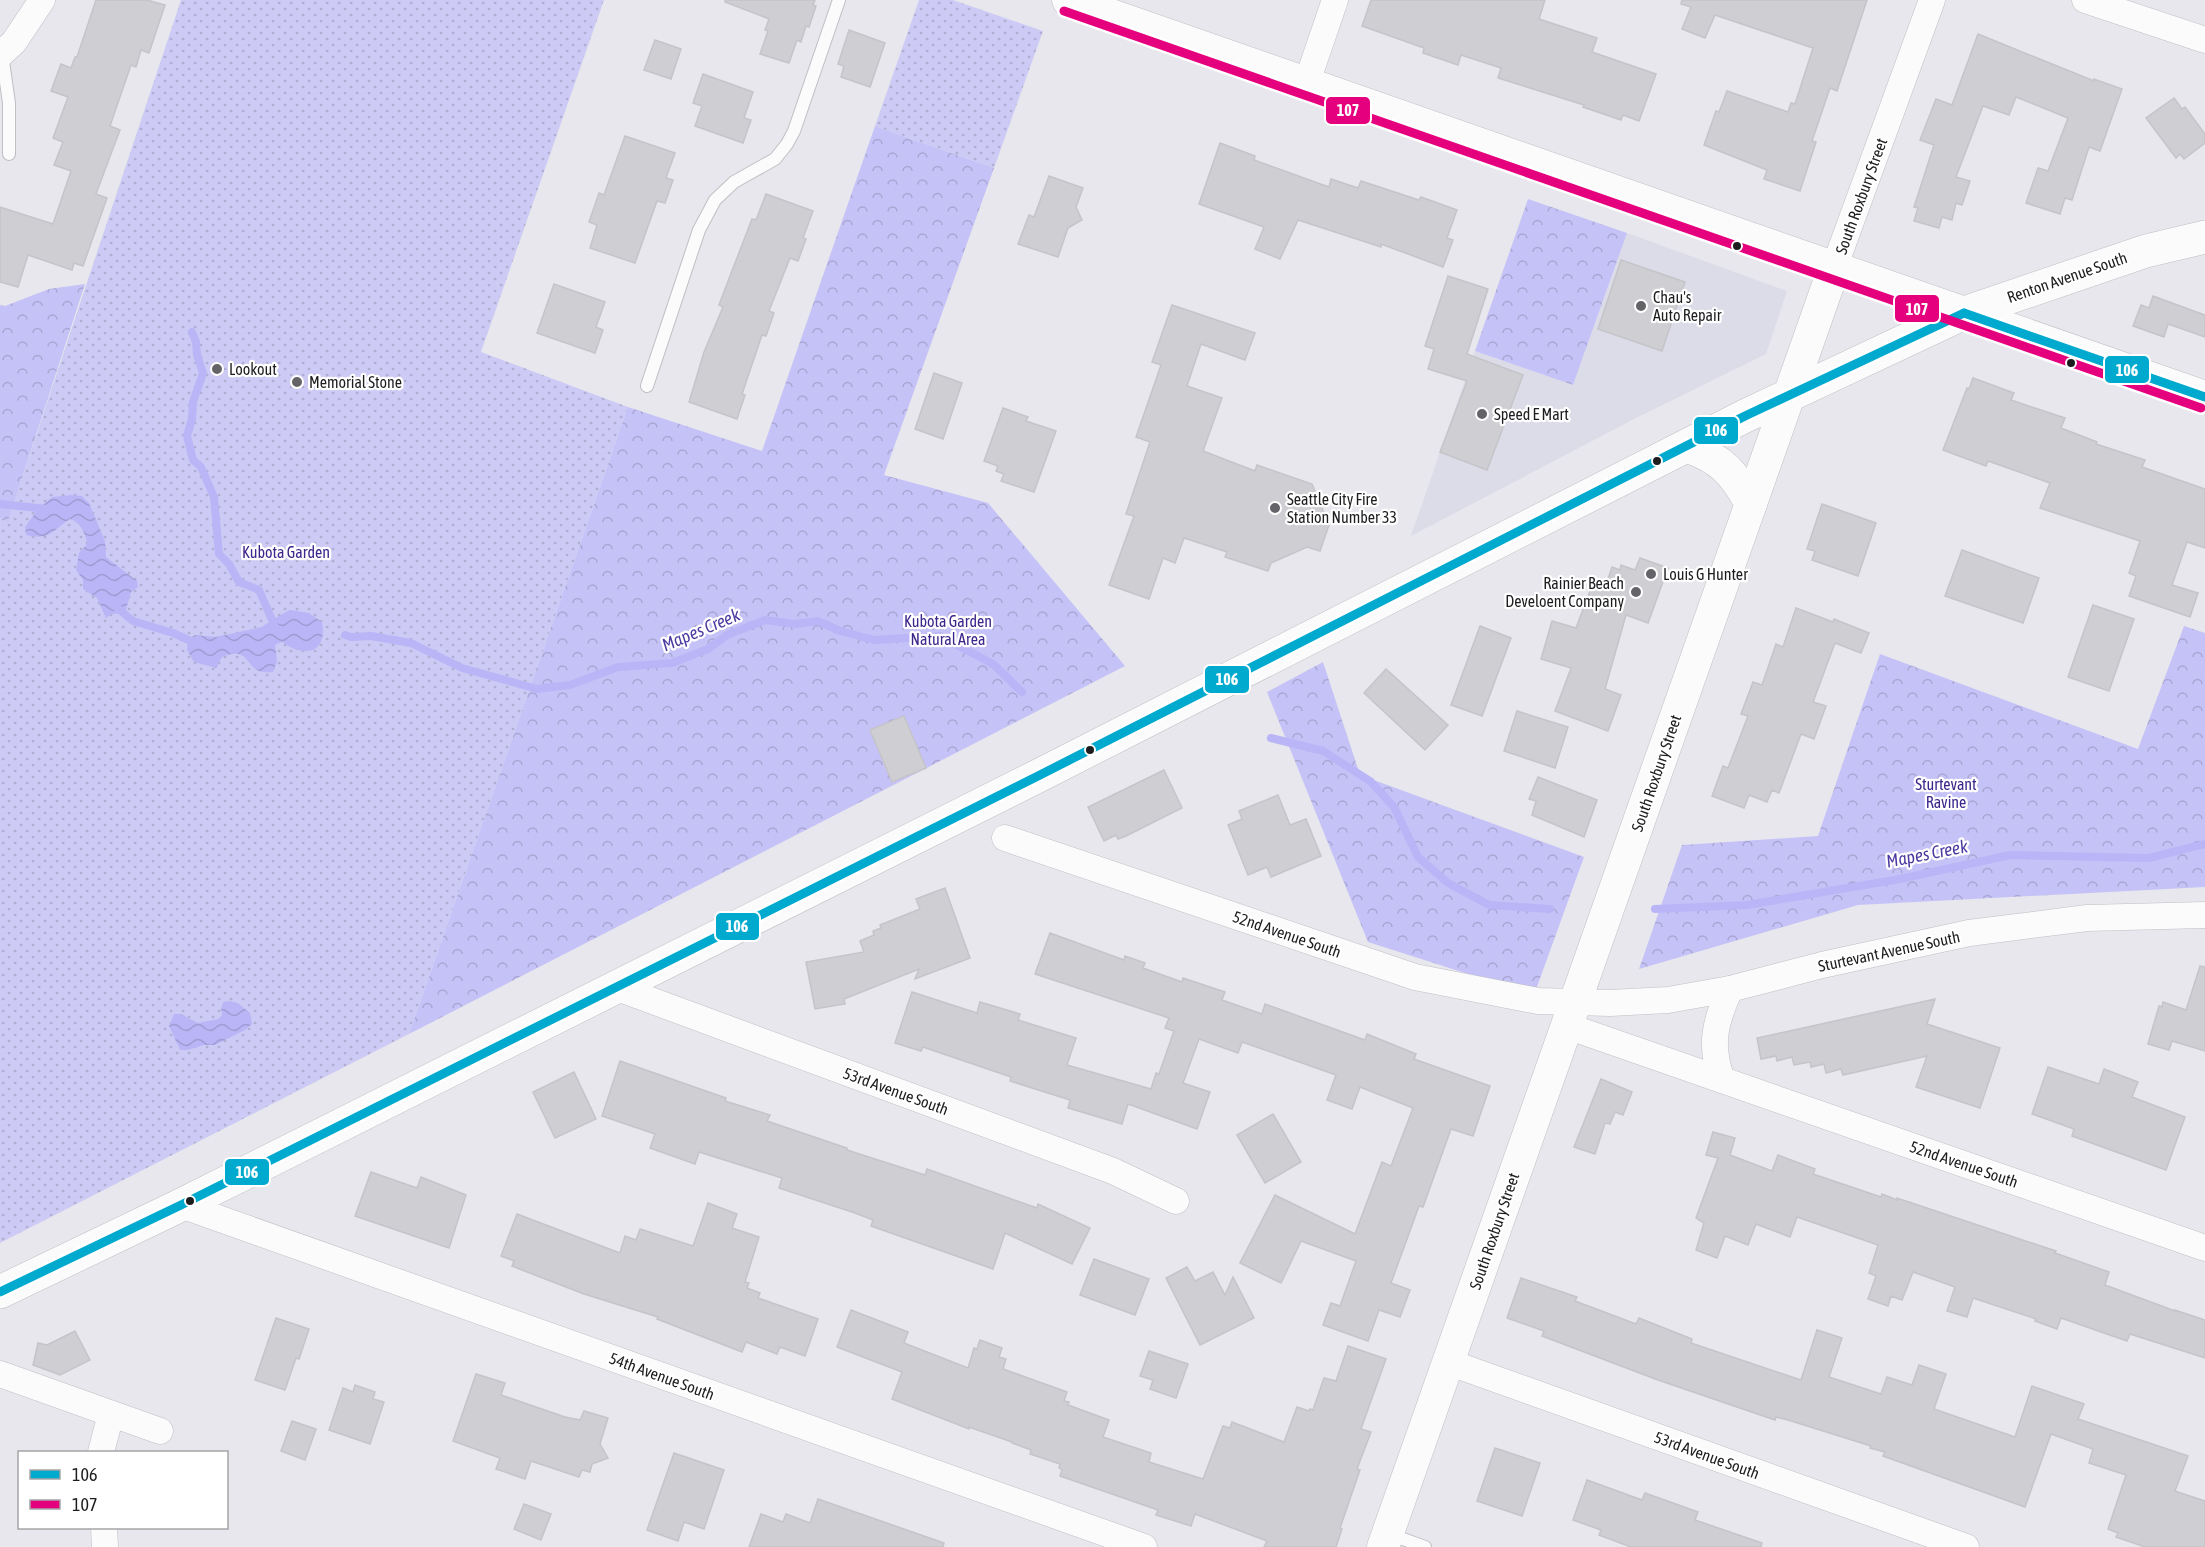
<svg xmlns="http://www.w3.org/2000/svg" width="2205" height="1547" font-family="'Asap Condensed',sans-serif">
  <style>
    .built { fill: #dcdce9 }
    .grass { fill: url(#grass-dots) }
    .forest { fill: url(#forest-crowns) }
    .water { fill: url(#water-waves) }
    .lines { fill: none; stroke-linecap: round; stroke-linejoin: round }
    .stream { stroke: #bab5f6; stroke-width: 8 }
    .building { fill: #ceced3; stroke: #c4c4c9; stroke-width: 1.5 }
    .service-casing { stroke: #bfbfc4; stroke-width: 14 }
    .minor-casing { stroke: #bfbfc4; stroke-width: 27 }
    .tertiary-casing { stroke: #bfbfc4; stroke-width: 33 }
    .secondary-casing { stroke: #bfbfc4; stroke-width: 34 }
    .service { stroke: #fbfbfc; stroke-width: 12 }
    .minor { stroke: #fbfbfc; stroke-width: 26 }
    .tertiary { stroke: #fbfbfc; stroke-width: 32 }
    .secondary { stroke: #fbfbfc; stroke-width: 33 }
    .bus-1-casing { stroke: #fff; stroke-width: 14 }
    .bus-2-casing { stroke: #fff; stroke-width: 14 }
    .bus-1 { stroke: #00a9ce; stroke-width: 9 }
    .bus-2 { stroke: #e5007d; stroke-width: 9 }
    .bus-dot { fill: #1d1d20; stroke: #fff; stroke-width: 2 }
    .poi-dot { fill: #646468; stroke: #fff; stroke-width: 2 }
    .labels { text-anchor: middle; stroke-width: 4.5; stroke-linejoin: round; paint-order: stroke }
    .street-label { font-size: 16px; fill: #1d1d20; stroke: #fff }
    .poi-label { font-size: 16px; fill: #1d1d20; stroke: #fff; text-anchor: start }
    .park-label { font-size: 16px; fill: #3c258b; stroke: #fff }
    .water-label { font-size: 18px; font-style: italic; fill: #4d3aa1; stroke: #fff }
    .line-badge { stroke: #fff; stroke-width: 2 }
    .badge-label { font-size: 16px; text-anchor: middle; font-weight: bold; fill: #fff }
  </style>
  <defs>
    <pattern id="grass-dots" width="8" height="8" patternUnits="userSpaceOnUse" patternTransform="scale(1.5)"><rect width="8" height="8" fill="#cdcbf5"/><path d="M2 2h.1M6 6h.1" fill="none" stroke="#b0aed2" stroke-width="1.8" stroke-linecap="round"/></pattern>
    <pattern id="forest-crowns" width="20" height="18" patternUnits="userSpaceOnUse" patternTransform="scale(1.5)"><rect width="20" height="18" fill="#c5c2f7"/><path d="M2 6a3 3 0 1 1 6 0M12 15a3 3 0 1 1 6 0" fill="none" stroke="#a9a6d3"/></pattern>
    <pattern id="water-waves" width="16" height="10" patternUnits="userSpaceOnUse" patternTransform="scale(1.5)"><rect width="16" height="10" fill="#bab5f6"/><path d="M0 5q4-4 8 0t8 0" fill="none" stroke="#9f9bd3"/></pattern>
  </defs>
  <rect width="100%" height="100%" fill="#e7e7ed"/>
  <!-- built -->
  <polygon class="built" points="1627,233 1787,291 1766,354 1634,419 1411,536 1475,351 1573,385"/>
  <!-- grass -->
  <g class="grass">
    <polygon points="181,0 604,0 481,352 628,407 409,1034 0,1243 0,518 8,520"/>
    <polygon points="919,0 953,0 1043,31 994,168 875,126"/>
  </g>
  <!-- forest -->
  <g class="forest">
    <polygon points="875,126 994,168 884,475 988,503 1125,666 409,1034 628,407 762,451"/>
    <polygon points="1528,199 1627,233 1573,385 1475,351"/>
    <polygon points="85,284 8,521 0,518 0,305 5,306 49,289"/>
    <polygon points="2184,626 2205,633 2205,887 1858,905 1639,969 1682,845 1818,836 1880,654 2138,749"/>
    <polygon points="1323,662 1360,775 1584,857 1534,995 1368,942 1267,692"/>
  </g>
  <!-- water -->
  <g class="water">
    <path d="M71,495L82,496L89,503L105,541L106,557L137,581L138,587L131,592L125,613L112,614L106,618L97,598L83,589V580L76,570L79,553L87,544C86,535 81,522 70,519C53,530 50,541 26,535L25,527L38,509L52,497Z"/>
    <path d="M290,610L309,613L322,622C328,654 304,658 282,642L275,645L277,661L273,672C241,676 255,644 222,657L216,668L194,662L187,650L188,640L195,635L216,637L262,627L273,619Z"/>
    <polygon points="230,1001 238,1003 250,1013 252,1024 245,1030 215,1045 204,1045 188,1050 180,1050 169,1026 174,1014 181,1014 198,1023 218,1019 222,1015 221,1009 223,1002"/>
  </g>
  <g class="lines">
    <!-- stream -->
    <g class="stream">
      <polyline points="192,332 196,342 197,355 203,373 193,402 192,419 187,436 193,460 201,467 214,497 219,554 229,564 239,582 259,590 276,629"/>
      <polyline points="0,504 47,509"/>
      <polyline points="116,607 133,621 173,633 193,642 199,642"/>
      <polyline points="345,635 351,637 371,636 411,643 462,668 537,689 570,685 618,667 672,663 708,649 727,635 765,620 795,624 818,621 840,631 874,640 940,636 993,664 1022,692"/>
      <polyline points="1271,738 1323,751 1370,781 1394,807 1418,857 1448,883 1489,905 1550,909"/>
      <polyline points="1655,909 1747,905 1900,879 2010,855 2149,858 2205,844"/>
    </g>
  </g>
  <!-- building -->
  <g class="building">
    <polygon points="96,0 147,0 165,5 149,53 141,50 136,67 131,65 110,126 120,130 96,194 107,198 83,266 74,263 72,270 28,255 18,287 0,282 0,207 53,224 71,171 54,165 63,142 53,138 68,97 51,91 61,64 71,68 75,57 77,57"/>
    <polygon points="725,0 815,0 813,5 816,6 809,27 806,26 801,42 797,40 789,63 760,54 768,31 765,30 769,19 725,2"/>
    <polygon points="1371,0 1545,0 1539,19 1597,38 1592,52 1656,74 1639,121 1623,115 1621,120 1583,107 1584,105 1498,78 1501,68 1461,55 1458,65 1423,53 1424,48 1362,26"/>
    <polygon points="1682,0 1867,0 1837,91 1830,88 1812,141 1816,142 1800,191 1764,179 1767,170 1704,145 1716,111 1719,112 1727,91 1788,112 1791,103 1795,104 1813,48 1715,15 1705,38 1682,29 1691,7 1681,4"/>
    <polygon points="849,30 885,43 870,87 841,77 844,66 838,64"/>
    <polygon points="1978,34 2094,81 2094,79 2122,89 2100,151 2089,147 2072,200 2065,198 2060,214 2026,203 2038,168 2048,171 2068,118 2016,97 2009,115 1983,106 1956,177 1970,181 1962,205 1956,203 1952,220 1942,217 1939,228 1914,221 1918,208 1914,207 1934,145 1920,140 1936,99 1952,105"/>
    <polygon points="655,40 681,49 671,79 644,70"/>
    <polygon points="703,74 753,92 744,118 751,120 743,143 695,126 702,106 693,103"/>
    <polygon points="2174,98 2182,109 2185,107 2205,134 2205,143 2184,159 2180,154 2176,158 2146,118"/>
    <polygon points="625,136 675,153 666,178 673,180 665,203 657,201 635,263 590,248 597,225 589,222 599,193 604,195"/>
    <polygon points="1220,143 1255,156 1254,160 1329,187 1331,179 1358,188 1361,181 1419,200 1421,197 1457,210 1447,238 1453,240 1443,267 1381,244 1381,247 1298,220 1280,259 1255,249 1264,227 1199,204"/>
    <polygon points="1049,176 1083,188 1076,207 1082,220 1068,228 1058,257 1018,244 1029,215 1034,217"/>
    <polygon points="766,194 813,211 803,238 806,239 798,261 790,258 769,311 774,313 766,336 762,335 742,394 745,395 737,419 689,402 704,352 723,307 719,305 730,276 752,219 756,220"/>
    <polygon points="1621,260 1685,282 1662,351 1598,329"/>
    <polygon points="1448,276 1488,289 1467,354 1523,375 1487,470 1440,452 1467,381 1428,369 1434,349 1425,346"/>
    <polygon points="554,284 605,302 596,327 603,330 595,353 537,333"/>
    <polygon points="2153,296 2205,315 2205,337 2168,324 2164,337 2133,326 2141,305 2149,308"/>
    <polygon points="1172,305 1255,333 1245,360 1201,344 1187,386 1222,398 1203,451 1255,471 1257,465 1312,484 1329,525 1320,551 1307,547 1271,563 1268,571 1225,557 1227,552 1184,538 1175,563 1163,558 1149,599 1109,585 1134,516 1126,514 1150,442 1136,437 1161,365 1152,362"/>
    <polygon points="934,373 962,383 943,439 915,429"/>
    <polygon points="1973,378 2014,393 2011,400 2065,418 2061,428 2097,442 2096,444 2145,460 2142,467 2205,489 2205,548 2187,542 2172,585 2198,593 2190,617 2129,596 2136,576 2129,573 2140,541 2040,508 2050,483 1988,461 1986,466 1943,450 1967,388 1969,389"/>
    <polygon points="1003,408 1028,417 1026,421 1056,431 1034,492 1001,481 1004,474 996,471 998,466 984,461"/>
    <polygon points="1822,504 1876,523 1858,576 1812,560 1815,551 1807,549"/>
    <polygon points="1962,550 2039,578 2023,623 1945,596"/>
    <polygon points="1640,558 1668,568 1648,623 1626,615 1605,689 1621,695 1608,731 1555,711 1571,668 1541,659 1552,621 1576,628 1595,578 1607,582 1612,567 1620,570 1621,565 1635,570"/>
    <polygon points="2093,605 2134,619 2109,691 2068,677"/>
    <polygon points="1796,608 1833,622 1834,619 1869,633 1861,653 1835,643 1813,702 1826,706 1814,739 1801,734 1779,793 1772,790 1767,802 1749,795 1744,808 1712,796 1723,766 1728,768 1748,716 1741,714 1753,682 1762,685 1776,644 1783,647"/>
    <polygon points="1480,626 1511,638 1482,716 1451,705"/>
    <polygon points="1386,669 1448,725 1425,750 1364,693"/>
    <polygon points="1517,711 1568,727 1555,768 1504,751"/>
    <polygon points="904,716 926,768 892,782 870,730"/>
    <polygon points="1164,770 1182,808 1126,836 1118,839 1116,835 1104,841 1088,807"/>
    <polygon points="1538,777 1597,800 1584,837 1532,815 1536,801 1529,799"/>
    <polygon points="1278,795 1290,825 1306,819 1321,856 1271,877 1267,867 1248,875 1228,825 1242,819 1239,811"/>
    <polygon points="945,888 970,958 915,979 919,969 844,999 845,1004 815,1009 806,962 864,952 860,941 874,935 873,931 881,928 880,925 920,909 916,899"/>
    <polygon points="1050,933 1124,960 1125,956 1145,963 1143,968 1182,982 1183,978 1225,992 1222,1000 1262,1014 1265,1004 1365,1040 1367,1034 1416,1054 1414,1059 1490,1086 1473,1136 1451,1129 1423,1207 1419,1206 1391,1283 1410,1290 1400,1317 1379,1310 1368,1341 1323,1325 1331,1303 1340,1306 1356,1261 1301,1241 1281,1283 1240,1263 1275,1195 1355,1234 1382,1162 1391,1166 1413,1108 1360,1087 1352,1109 1327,1100 1336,1075 1242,1042 1238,1053 1199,1039 1183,1083 1210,1092 1197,1129 1128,1104 1122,1124 1068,1108 1070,1100 1010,1081 1011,1077 923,1047 921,1051 895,1043 912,992 977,1013 980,1002 1020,1014 1018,1020 1076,1038 1067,1065 1151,1089 1156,1073 1159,1074 1174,1031 1165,1028 1169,1018 1035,974"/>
    <polygon points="2200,966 2205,967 2205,1051 2172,1041 2169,1050 2148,1044 2159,1006 2162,1007 2163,1002 2186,1010"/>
    <polygon points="1935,999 1927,1024 2000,1048 1980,1108 1916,1087 1927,1056 1843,1075 1841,1069 1826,1073 1824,1064 1811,1067 1810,1062 1794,1065 1792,1057 1777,1061 1776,1056 1761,1059 1757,1038"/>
    <polygon points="620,1061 726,1098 725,1101 770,1115 767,1121 847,1148 847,1150 925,1175 927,1169 1037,1208 1038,1204 1090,1228 1072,1264 1005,1233 993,1269 871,1226 873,1220 855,1213 779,1188 782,1178 699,1152 695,1164 650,1148 655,1134 602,1116"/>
    <polygon points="2048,1067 2099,1084 2104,1069 2138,1082 2132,1097 2185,1117 2166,1170 2072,1136 2074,1129 2032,1114"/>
    <polygon points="574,1072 596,1119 555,1138 533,1092"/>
    <polygon points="1601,1079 1632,1092 1623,1115 1615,1112 1610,1124 1605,1123 1595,1154 1574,1147"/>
    <polygon points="1273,1114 1301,1162 1265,1183 1237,1135"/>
    <polygon points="1713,1132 1735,1138 1730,1155 1772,1171 1778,1155 1815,1169 1813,1174 1881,1197 1882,1194 1897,1200 1897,1198 2056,1251 2055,1253 2109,1272 2105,1285 2175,1311 2175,1310 2205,1320 2205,1358 2130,1334 2127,1341 2061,1318 2057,1329 2035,1321 2036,1319 1973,1298 1967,1317 1947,1311 1955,1287 1913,1272 1902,1300 1891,1296 1888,1306 1868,1299 1876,1276 1869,1273 1878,1245 1797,1217 1790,1237 1756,1224 1748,1245 1725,1236 1717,1258 1696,1250 1704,1223 1696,1218 1718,1158 1706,1155"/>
    <polygon points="371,1172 417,1188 421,1177 466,1195 449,1248 355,1216"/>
    <polygon points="708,1203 737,1214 732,1228 759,1237 745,1282 749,1283 747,1288 760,1293 758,1298 818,1319 805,1356 780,1347 777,1354 746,1342 742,1352 657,1319 658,1317 584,1294 522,1270 512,1266 514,1261 501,1256 517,1214 620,1253 625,1236 636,1240 640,1229 693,1246"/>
    <polygon points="1094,1259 1149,1279 1135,1315 1080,1295"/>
    <polygon points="1187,1267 1195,1281 1213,1272 1225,1295 1233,1277 1254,1318 1200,1345 1166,1278"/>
    <polygon points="1521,1278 1577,1297 1575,1301 1636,1324 1639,1318 1692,1339 1691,1343 1801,1380 1817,1330 1842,1338 1829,1377 1881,1394 1887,1377 1912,1385 1919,1365 1946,1374 1934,1409 2015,1437 2032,1386 2084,1404 2078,1419 2188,1456 2175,1491 2205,1501 2205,1547 2145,1547 2116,1537 2118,1533 2108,1529 2126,1475 2089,1463 2093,1449 2051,1434 2025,1507 1883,1456 1885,1452 1870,1448 1871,1446 1788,1420 1776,1417 1775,1420 1658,1380 1542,1336 1544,1331 1507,1318"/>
    <polygon points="851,1310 908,1332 904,1343 968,1368 974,1348 977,1349 980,1340 1002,1348 999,1357 1006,1359 1003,1369 1067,1392 1064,1401 1069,1402 1068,1405 1109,1420 1103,1437 1151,1453 1149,1462 1203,1479 1223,1426 1230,1428 1232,1422 1284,1442 1297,1407 1309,1411 1310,1409 1313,1410 1324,1378 1336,1381 1348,1346 1386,1359 1361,1429 1371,1432 1357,1469 1360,1470 1340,1528 1342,1529 1336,1547 1264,1547 1267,1541 1195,1514 1191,1526 1156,1515 1158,1510 1060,1476 1062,1470 1059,1468 1060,1464 1030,1454 1031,1450 1012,1443 1012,1442 969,1427 969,1429 892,1399 902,1372 837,1347"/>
    <polygon points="276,1318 309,1329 299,1359 296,1358 285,1390 255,1380"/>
    <polygon points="75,1331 90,1360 60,1375 33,1365 38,1343 47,1345"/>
    <polygon points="1149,1351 1188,1364 1176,1398 1150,1389 1153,1380 1140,1376"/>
    <polygon points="476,1374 505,1383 501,1395 565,1417 580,1420 584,1411 608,1418 600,1444 608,1458 592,1464 590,1472 582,1470 579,1477 531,1461 525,1479 496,1469 500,1458 453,1441"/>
    <polygon points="355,1385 375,1392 373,1399 384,1402 370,1444 329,1430 343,1388 353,1392"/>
    <polygon points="292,1421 316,1429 305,1460 281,1451"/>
    <polygon points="1495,1448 1540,1463 1522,1516 1477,1501"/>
    <polygon points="674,1453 724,1470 704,1529 684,1522 678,1541 647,1530"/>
    <polygon points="1587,1480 1642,1500 1645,1493 1698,1512 1695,1520 1762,1543 1761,1547 1631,1547 1599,1535 1601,1530 1573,1520"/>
    <polygon points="818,1499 944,1543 943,1547 749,1547 761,1514 783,1522 786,1514 810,1523"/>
    <polygon points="524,1504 551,1514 541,1540 514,1529"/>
  </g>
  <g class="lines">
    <!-- service casing -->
    <g class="service-casing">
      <g id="service">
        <polyline points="2,54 9,103 9,154"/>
        <polyline points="647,386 699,230 715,200 734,182 775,159 787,144 794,131 839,0"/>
        <polyline points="1389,1534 1425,1547"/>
      </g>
    </g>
    <!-- minor casing -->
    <g class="minor-casing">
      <g id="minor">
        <polyline points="2085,0 2205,40"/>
        <polyline points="0,55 14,42 42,0"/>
        <polyline points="1307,82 1335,0"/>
        <polyline points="1834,268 1932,0"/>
        <polyline points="1005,838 1415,977 1538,1001 1610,1003 1668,1000 1730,989 1822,965 1969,933 2087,918 2205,915"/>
        <polyline points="615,987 1113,1171 1176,1201"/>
        <polyline points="1567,1026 2205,1248"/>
        <path d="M1722,1080C1709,1045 1715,1022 1730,989"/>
        <polyline points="181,1205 1144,1547"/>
        <polyline points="1448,1362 1966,1547"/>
        <polyline points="0,1374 160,1431"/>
        <polyline points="101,1452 111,1414"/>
        <polyline points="104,1528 105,1547"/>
      </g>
    </g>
    <!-- tertiary casing -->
    <g class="tertiary-casing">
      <g id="tertiary">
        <polyline points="1068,0 2205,397"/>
        <path d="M1688,447C1722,459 1734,473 1751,504"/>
        <polyline points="1383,1547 1834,268"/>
      </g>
    </g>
    <!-- secondary casing -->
    <g class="secondary-casing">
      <polyline id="secondary" points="0,1292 181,1205 1038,776 1745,416 1964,313 2146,251 2205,237"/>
    </g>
    <!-- service -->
    <use href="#service" class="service"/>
    <!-- minor -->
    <use href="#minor" class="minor"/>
    <!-- tertiary -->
    <use href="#tertiary" class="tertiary"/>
    <!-- secondary -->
    <use href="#secondary" class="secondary"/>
    <!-- bus-1 casing -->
    <g class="bus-1-casing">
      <g id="bus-1">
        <polyline points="1964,313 2205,397"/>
        <polyline points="0,1292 181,1205 1038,776 1745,416 1964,313"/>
      </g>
    </g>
    <!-- bus-2 casing -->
    <g class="bus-2-casing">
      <polyline id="bus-2" points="1064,11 2201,408"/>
    </g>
    <!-- bus-1 -->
    <use href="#bus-1" class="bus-1"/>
    <!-- bus-2 -->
    <use href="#bus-2" class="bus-2"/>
  </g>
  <!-- markers -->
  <g class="bus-dot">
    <circle cx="1737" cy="246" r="5"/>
    <circle cx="2071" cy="363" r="5"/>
    <circle cx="1657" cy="461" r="5"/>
    <circle cx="1090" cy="750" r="5"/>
    <circle cx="190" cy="1201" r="5"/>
  </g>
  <g class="poi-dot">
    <circle cx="1641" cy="306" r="6"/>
    <circle cx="217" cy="369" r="6"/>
    <circle cx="297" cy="382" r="6"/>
    <circle cx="1482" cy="414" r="6"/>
    <circle cx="1275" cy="508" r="6"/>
    <circle cx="1651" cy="574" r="6"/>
    <circle cx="1636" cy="592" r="6"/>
  </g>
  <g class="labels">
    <!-- street labels -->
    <g class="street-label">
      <text transform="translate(1861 196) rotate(-70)" y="6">South Roxbury Street</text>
      <text transform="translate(2067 277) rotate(-19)" y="6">Renton Avenue South</text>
      <text transform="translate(1656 773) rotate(-71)" y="6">South Roxbury Street</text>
      <text transform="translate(1287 934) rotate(19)" y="6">52nd Avenue South</text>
      <text transform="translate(1889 951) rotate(-12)" y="6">Sturtevant Avenue South</text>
      <text transform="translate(896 1091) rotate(20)" y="6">53rd Avenue South</text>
      <text transform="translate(1964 1164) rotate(19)" y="6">52nd Avenue South</text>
      <text transform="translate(1494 1231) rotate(-71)" y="6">South Roxbury Street</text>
      <text transform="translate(662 1376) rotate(20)" y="6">54th Avenue South</text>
      <text transform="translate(1707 1455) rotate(20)" y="6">53rd Avenue South</text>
    </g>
    <!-- poi labels -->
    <g class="poi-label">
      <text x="1653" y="303">Chau's<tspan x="1653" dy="18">Auto Repair</tspan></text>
      <text x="229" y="375">Lookout</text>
      <text x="309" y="388">Memorial Stone</text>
      <text x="1494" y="420">Speed E Mart</text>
      <text x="1287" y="505">Seattle City Fire<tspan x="1287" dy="18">Station Number 33</tspan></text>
      <text x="1663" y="580">Louis G Hunter</text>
      <text x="1624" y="589" text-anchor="end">Rainier Beach<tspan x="1624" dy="18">Develoent Company</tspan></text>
    </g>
    <!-- park labels -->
    <g class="park-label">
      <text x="286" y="558">Kubota Garden</text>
      <text x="948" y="627">Kubota Garden<tspan x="948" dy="18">Natural Area</tspan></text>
      <text x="1946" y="790">Sturtevant<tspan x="1946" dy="18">Ravine</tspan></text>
    </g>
    <!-- water labels -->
    <g class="water-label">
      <text transform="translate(701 630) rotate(-23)" y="6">Mapes Creek</text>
      <text transform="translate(1927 854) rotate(-11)" y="6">Mapes Creek</text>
    </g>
  </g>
  <g class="line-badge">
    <rect x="1325" y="96" width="46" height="29" rx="6" fill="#e5007d"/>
    <rect x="1894" y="294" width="46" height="29" rx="6" fill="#e5007d"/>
    <rect x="2104" y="355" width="46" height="29" rx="6" fill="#00a9ce"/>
    <rect x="1693" y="416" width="46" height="29" rx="6" fill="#00a9ce"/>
    <rect x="1204" y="665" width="46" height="29" rx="6" fill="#00a9ce"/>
    <rect x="715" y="912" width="45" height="29" rx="6" fill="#00a9ce"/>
    <rect x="224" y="1158" width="46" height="28" rx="6" fill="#00a9ce"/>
  </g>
  <g class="badge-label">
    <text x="1348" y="116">107</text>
    <text x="1917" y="315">107</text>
    <text x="2127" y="376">106</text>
    <text x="1716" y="436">106</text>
    <text x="1227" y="685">106</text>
    <text x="737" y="932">106</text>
    <text x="247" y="1178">106</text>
  </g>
  <!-- legend -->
  <rect x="18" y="1451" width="210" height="78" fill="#ffffff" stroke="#a5a5a6" stroke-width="1.5"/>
  <rect x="30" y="1470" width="30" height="9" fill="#00a9ce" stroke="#a5a5a6" stroke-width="1.5"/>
  <text x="72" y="1481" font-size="18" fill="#1d1d20">106</text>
  <rect x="30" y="1500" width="30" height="9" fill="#e5007d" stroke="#a5a5a6" stroke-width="1.5"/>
  <text x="72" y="1511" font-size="18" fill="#1d1d20">107</text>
</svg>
